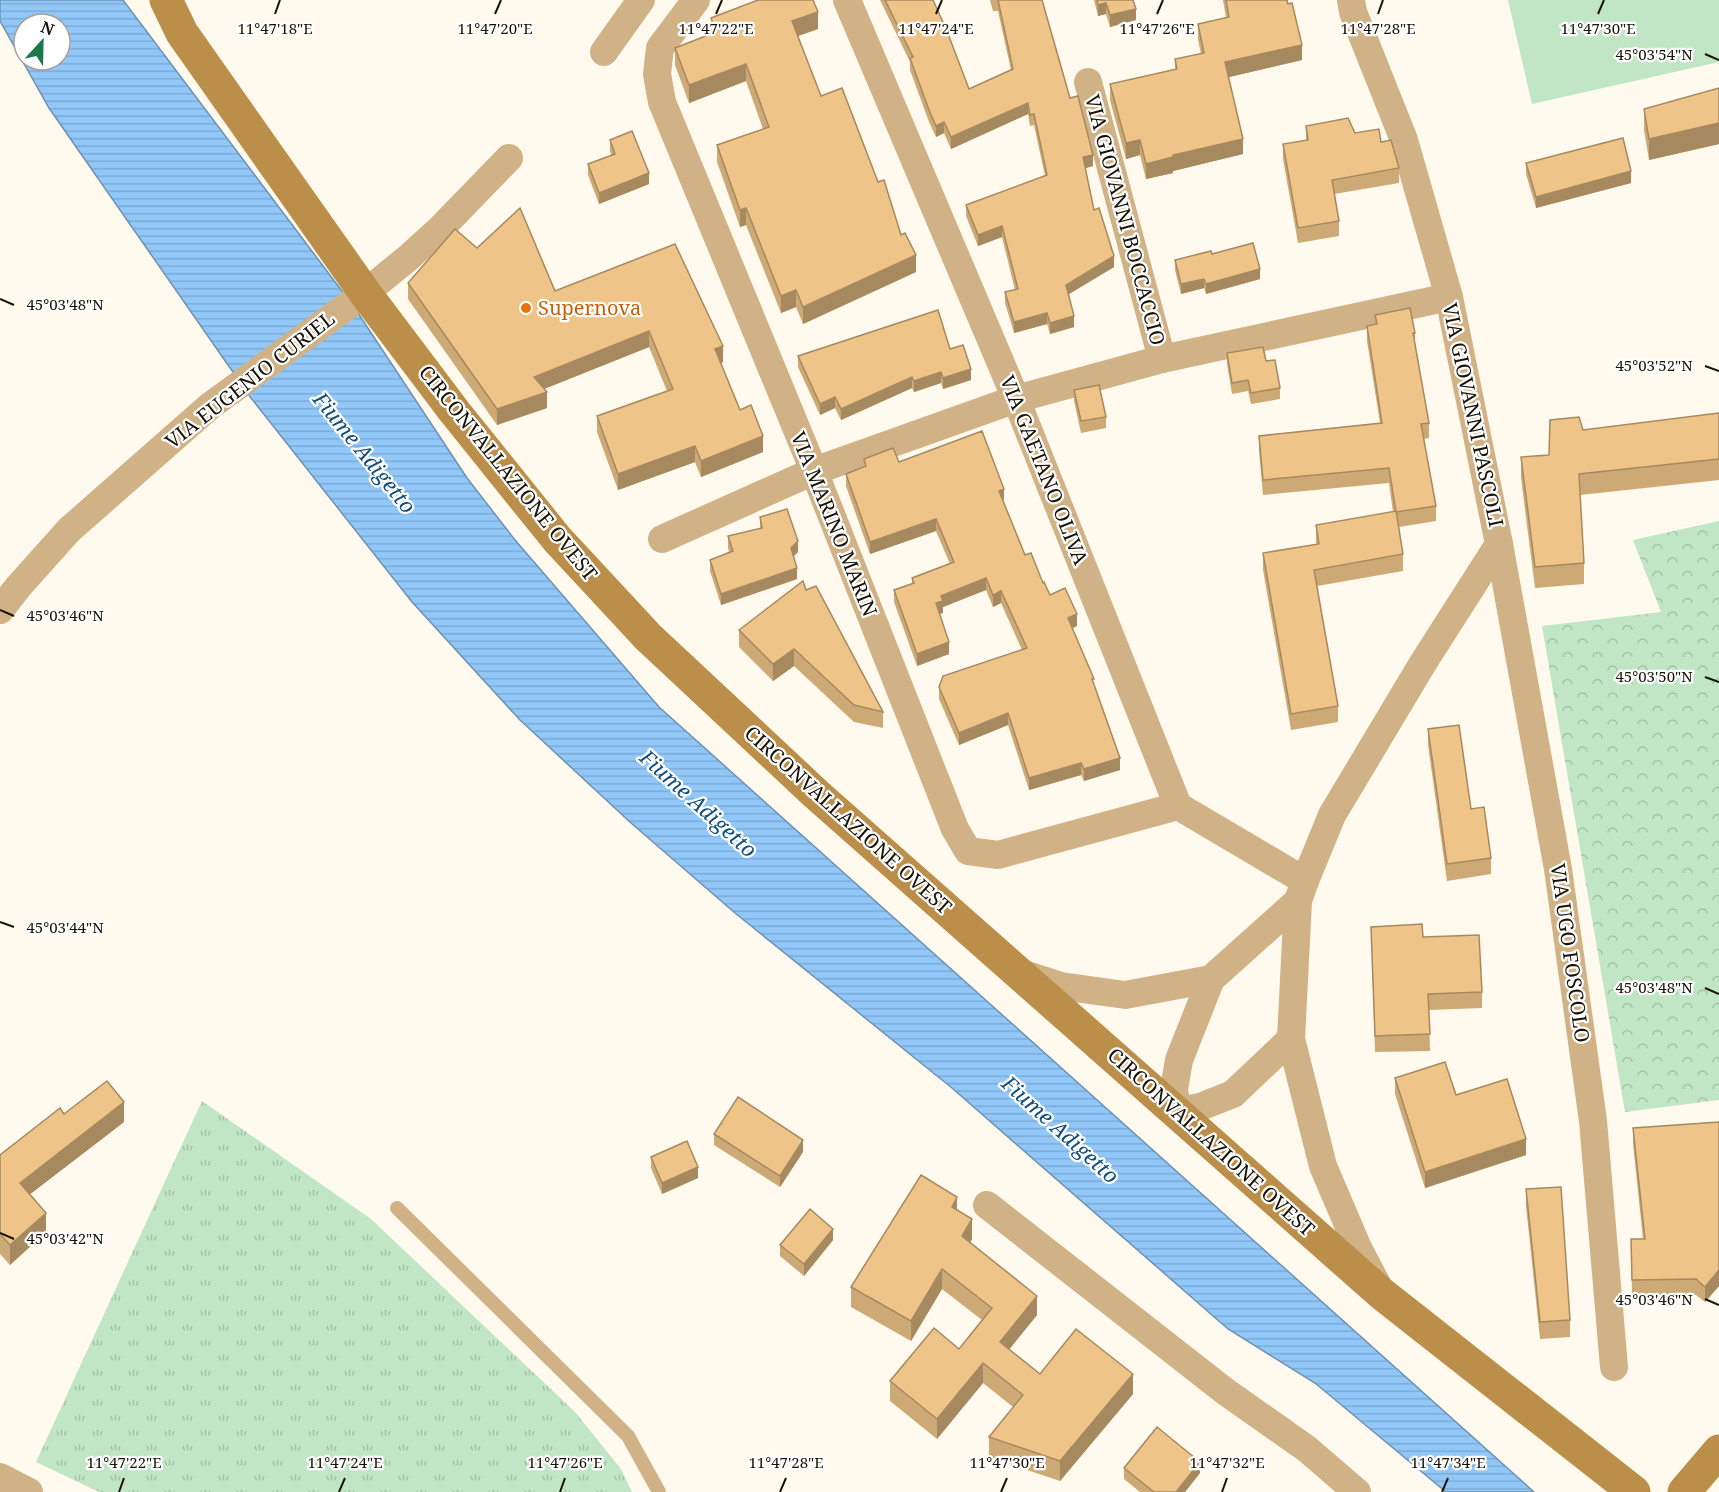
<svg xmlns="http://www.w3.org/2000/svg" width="1719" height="1492" font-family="'Noto Serif',serif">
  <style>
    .grass { fill: url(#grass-tufts) }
    .park { fill: url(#park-crowns) }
    .pitch { fill: #c0e6c5 }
    .water { fill: url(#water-rules); stroke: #6d92b1; stroke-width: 1.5; fill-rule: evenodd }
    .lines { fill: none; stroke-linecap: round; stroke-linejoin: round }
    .lane { stroke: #d1b287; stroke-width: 14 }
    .street { stroke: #d1b287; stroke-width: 28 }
    .secondary { stroke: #bb8e4a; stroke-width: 33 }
    .wall { fill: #cda976 }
    .shaded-wall { fill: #a78960 }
    .building { fill: #eec489; stroke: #a78960; stroke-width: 1.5 }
    .ticks { fill: none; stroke: #181308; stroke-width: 2 }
    .food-dot { fill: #e8710a; stroke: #fff; stroke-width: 2 }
    .labels { text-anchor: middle; stroke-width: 4.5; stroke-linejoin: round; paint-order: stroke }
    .street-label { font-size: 20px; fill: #181308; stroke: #fff }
    .food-label { font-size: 20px; fill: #c56008; stroke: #fff; text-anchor: start }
    .water-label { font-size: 21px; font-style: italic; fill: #134e7c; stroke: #fff }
    .ticks-label { font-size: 15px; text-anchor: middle; fill: #181308; stroke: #fff; stroke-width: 4.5; stroke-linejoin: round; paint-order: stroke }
  </style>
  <defs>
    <pattern id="grass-tufts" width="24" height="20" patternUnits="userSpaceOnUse" patternTransform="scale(1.5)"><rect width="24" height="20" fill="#c0e6c5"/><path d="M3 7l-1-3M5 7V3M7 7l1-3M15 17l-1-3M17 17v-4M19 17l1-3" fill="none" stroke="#a4c4a8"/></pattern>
    <pattern id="park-crowns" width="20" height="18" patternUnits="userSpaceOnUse" patternTransform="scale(1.5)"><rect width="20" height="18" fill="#c0e6c5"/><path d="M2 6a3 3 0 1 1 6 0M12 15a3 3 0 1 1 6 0" fill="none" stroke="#a4c4a8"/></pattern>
    <pattern id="water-rules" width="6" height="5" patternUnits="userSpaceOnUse" patternTransform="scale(1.5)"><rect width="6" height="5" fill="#92c8f9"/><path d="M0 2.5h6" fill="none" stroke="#7dabd4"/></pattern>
  </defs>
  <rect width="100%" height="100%" fill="#fffaed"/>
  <!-- grass -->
  <polygon class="grass" points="202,1101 371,1219 575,1412 621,1469 632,1492 99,1492 36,1462"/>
  <!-- park -->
  <polygon class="park" points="1719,521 1719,1100 1625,1112 1542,626 1661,612 1633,540"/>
  <!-- pitch -->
  <polygon class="pitch" points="1508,0 1719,0 1719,62 1532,104"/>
  <!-- water -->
  <path class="water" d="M0,0H123L354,307L467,478L515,540L659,707L1534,1492H1446L1315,1383L1228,1329L952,1088L735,913L631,823L520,720L412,602L251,398L49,108L0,21ZM24,24H60V60H24Z"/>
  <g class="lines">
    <!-- lane -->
    <polyline class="lane" points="397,1208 628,1436 659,1492"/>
    <!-- street -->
    <g class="street">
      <polyline points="696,0 660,48 657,74 662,102 814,471 955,829 968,851 998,855 1178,806"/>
      <polyline points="847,0 1016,399 1178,806 1305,881"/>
      <polyline points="1351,0 1353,12 1404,140 1449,297 1499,544 1423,663 1332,815 1305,881 1298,901 1291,1039 1323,1166 1358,1248 1378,1286"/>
      <polyline points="604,52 641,0"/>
      <polyline points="1088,82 1162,359"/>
      <polyline points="662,539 814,471 1016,399 1162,359 1449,297"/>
      <polyline points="1499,544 1558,869 1593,1121 1614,1367"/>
      <polyline points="0,610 18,587 69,530 210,406 365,293 408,258 441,228 509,158"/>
      <polyline points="1021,973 1061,986 1125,995 1211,979"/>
      <polyline points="1291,1039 1233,1094 1200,1107 1177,1111 1174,1089 1179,1060 1211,979 1298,901"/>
      <polyline points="987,1205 1226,1392 1307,1449 1357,1492"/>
      <polyline points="0,1477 29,1492"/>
    </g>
    <!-- secondary -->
    <g class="secondary">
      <polyline points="166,0 182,33 365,293 454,411 557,539 648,637 816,794 1382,1294 1634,1492"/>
      <polyline points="1684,1492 1719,1451"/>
    </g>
  </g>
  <!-- wall -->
  <g class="wall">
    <polygon points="880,0 933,0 969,89 1011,70 998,11 993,11 990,0 1042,0 1070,98 1093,166 1085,168 1094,210 1114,267 1068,294 1074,327 1050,334 1047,324 1014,333 1005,303 1005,292 1015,290 1002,237 978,246 966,216 966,205 1045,176 1034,125 1030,126 1028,114 951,149 944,133 936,137 929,122 910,70 910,62"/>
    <polygon points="1094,0 1133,0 1136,20 1110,27 1106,14 1098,16"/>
    <polygon points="1223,0 1287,0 1302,60 1229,77 1243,154 1173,171 1173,173 1146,179 1140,155 1126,159 1110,100 1110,84 1175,69 1175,59 1201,54 1198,40 1198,24 1226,18"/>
    <polygon points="711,18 818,29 798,36 821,96 878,182 916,272 803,324 796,307 781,313 746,225 740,227 717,162 717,145 763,129 746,81 689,103 675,65 675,48 711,34"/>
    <polygon points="1719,88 1719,144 1649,160 1644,130 1644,109"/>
    <polygon points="1306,126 1355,133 1381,142 1399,168 1399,183 1334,194 1339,221 1339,236 1298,243 1283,159 1283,144 1306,140"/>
    <polygon points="610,140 649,184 599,204 588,175 588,164 611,155 610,151"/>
    <polygon points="1526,163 1631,183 1536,208 1526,174"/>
    <polygon points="477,248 555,291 723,362 721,363 740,410 763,452 701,477 695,462 618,490 597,432 597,416 667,391 649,347 544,389 547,408 497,425 408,299 408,283"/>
    <polygon points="1212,254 1260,279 1206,294 1204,288 1181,294 1175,270 1175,260"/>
    <polygon points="1375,315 1415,333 1415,345 1429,423 1429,438 1423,439 1436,506 1436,521 1399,527 1403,554 1403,571 1317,586 1338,706 1338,722 1291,730 1263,570 1263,553 1316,544 1316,525 1393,512 1389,483 1263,495 1259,451 1259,436 1380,423 1367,341 1367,326 1375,325"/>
    <polygon points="950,349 971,380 943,389 941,383 914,392 912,388 841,420 835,408 820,415 798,367 798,356"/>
    <polygon points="1227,353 1266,361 1280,388 1280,399 1251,404 1248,391 1232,394 1227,364"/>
    <polygon points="1074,390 1106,417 1106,428 1081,433 1074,401"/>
    <polygon points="1719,413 1719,480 1580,495 1584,563 1584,584 1535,588 1521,478 1521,457 1549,455 1583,430"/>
    <polygon points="864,459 899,462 1003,502 1025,555 1050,595 1077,626 1072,628 1094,684 1120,770 1084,781 1081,775 1029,790 1008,725 959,745 939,699 939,687 1022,650 1001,603 993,607 986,590 943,607 943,613 939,614 949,654 917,666 894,602 894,590 912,584 912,578 950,564 936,531 870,554 846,486 846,474 864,467"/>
    <polygon points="760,517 798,552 793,556 797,579 721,605 710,571 710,560 729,552 728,548 728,536 760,528"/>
    <polygon points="806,590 883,712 883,728 854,722 794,666 773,681 739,647 739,630"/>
    <polygon points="1428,729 1471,809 1491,858 1491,874 1447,881 1428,745"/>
    <polygon points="1371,927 1423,937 1482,992 1482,1008 1429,1010 1430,1051 1375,1052"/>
    <polygon points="1395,1078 1456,1095 1526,1155 1425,1188 1395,1094"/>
    <polygon points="64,1114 124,1122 30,1194 46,1232 10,1265 0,1254 0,1155"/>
    <polygon points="1719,1122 1719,1286 1705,1302 1696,1295 1632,1295 1631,1239 1643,1239 1633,1144 1633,1128"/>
    <polygon points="714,1134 803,1152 780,1187 714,1145"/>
    <polygon points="651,1157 698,1178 662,1194 651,1168"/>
    <polygon points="1526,1189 1570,1320 1570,1337 1540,1339 1526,1206"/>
    <polygon points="957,1210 972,1239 970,1242 1037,1315 1009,1349 1040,1374 1133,1394 1060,1481 989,1457 989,1437 1013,1407 983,1383 937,1439 890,1401 890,1381 959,1349 982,1320 942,1289 911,1341 851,1307 851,1287"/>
    <polygon points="833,1240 804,1276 780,1256 780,1245"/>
    <polygon points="1124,1468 1200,1473 1185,1492 1140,1492 1124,1479"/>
  </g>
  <!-- shaded-wall -->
  <g class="shaded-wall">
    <polygon points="1106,3 1106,14 1098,16 1098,5"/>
    <polygon points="1136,9 1136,20 1110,27 1110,15"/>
    <polygon points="818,12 818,29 792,38 792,21"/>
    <polygon points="1302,45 1302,60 1225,78 1225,62"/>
    <polygon points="746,64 746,81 689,103 689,85"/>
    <polygon points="1028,103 1028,114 951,149 951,137"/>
    <polygon points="944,122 944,133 936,137 936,126"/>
    <polygon points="1719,123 1719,144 1649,160 1649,139"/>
    <polygon points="1243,139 1243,154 1173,171 1173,173 1146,179 1146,164 1173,155"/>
    <polygon points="1140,140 1140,155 1126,159 1126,143"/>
    <polygon points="1093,155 1093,166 1083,169 1083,157"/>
    <polygon points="1631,171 1631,183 1536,208 1536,197"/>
    <polygon points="649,173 649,184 599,204 599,193"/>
    <polygon points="746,208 746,225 740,227 740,210"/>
    <polygon points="1002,226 1002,237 978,246 978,235"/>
    <polygon points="916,255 916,272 803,324 803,307"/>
    <polygon points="1114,256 1114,267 1066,296 1066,285"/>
    <polygon points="1260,269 1260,279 1206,294 1206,284"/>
    <polygon points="1204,279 1204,288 1181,294 1181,284"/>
    <polygon points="796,290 796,307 781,313 781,296"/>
    <polygon points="1047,313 1047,324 1014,333 1014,322"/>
    <polygon points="1074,316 1074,327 1050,334 1050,323"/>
    <polygon points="649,331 649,347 534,393 534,377"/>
    <polygon points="723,346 723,362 715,365 715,349"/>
    <polygon points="971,369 971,380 943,389 943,378"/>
    <polygon points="941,372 941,383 914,392 914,381"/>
    <polygon points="912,377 912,388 841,420 841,409"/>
    <polygon points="547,392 547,408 497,425 497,409"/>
    <polygon points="835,397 835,408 820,415 820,404"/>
    <polygon points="763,436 763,452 701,477 701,461"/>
    <polygon points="695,446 695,462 618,490 618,474"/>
    <polygon points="1004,489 1004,501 999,491"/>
    <polygon points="936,519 936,531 870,554 870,542"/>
    <polygon points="798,541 798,552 791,559 791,548"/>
    <polygon points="797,568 797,579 721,605 721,594"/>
    <polygon points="986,578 986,590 943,607 943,613 936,615 936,603 941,596"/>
    <polygon points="1001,591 1001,603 993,607 993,595"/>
    <polygon points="1077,614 1077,626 1068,630 1068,618"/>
    <polygon points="949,642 949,654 917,666 917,654"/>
    <polygon points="794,649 794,666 773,681 773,664"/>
    <polygon points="1008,713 1008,725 959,745 959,733"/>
    <polygon points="1120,758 1120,770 1084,781 1084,769"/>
    <polygon points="1081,763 1081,775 1029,790 1029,778"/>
    <polygon points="124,1102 124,1122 20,1202 20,1183"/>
    <polygon points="1526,1139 1526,1155 1425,1188 1425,1172"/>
    <polygon points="803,1140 803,1152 780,1187 780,1176"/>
    <polygon points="698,1167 698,1178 662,1194 662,1183"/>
    <polygon points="957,1197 957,1217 952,1207"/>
    <polygon points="46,1213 46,1232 10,1265 10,1245"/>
    <polygon points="972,1219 972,1239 962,1256 962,1236"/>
    <polygon points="833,1229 833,1240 804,1276 804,1264"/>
    <polygon points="942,1269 942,1289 911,1341 911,1321"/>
    <polygon points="1719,1270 1719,1286 1705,1302 1705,1287"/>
    <polygon points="1037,1296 1037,1315 1000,1361 1000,1342"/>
    <polygon points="983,1363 983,1383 937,1439 937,1419"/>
    <polygon points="1133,1374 1133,1394 1060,1481 1060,1461"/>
    <polygon points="1200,1462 1200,1473 1185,1492 1176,1492"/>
  </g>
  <!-- building -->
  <g class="building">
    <polygon points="758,0 813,0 818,12 792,21 821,96 842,88 878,182 884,180 901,235 905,233 916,255 803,307 796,290 781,296 746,208 740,210 717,145 769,127 746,64 689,85 675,48 716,32 711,18"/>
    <polygon points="885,0 933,0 947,31 969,89 1013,69 998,0 1042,0 1070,98 1078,96 1093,155 1083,157 1094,210 1099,208 1114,256 1066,285 1074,316 1050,323 1047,313 1014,322 1005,292 1018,289 1002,226 978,235 966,205 1047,175 1034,114 1030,115 1028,103 951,137 944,122 936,126 929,110 910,58 913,57"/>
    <polygon points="1097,0 1133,0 1136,9 1110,15 1106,3 1098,5"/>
    <polygon points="1226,0 1287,0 1288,4 1292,3 1302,45 1225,62 1243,139 1173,155 1173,157 1146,164 1140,140 1126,143 1110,84 1177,69 1175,59 1204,53 1198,24 1229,17"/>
    <polygon points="1719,88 1719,123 1649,139 1644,109"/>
    <polygon points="1348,118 1355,133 1379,129 1381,142 1391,140 1399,168 1332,180 1339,221 1298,228 1283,144 1308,140 1306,126"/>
    <polygon points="632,131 649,173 599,193 588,164 615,154 610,140"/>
    <polygon points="1623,138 1631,171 1536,197 1526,163"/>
    <polygon points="520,208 555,291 675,244 723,346 715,349 740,410 751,405 763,436 701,461 695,446 618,474 597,416 673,389 649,331 534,377 547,392 497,409 408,283 455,229 477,248"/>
    <polygon points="1253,243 1260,269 1206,284 1204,279 1181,284 1175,260 1211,251 1212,254"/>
    <polygon points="1410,308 1415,333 1413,333 1429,423 1421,424 1436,506 1396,512 1389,468 1263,480 1259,436 1382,423 1367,326 1377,324 1375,315"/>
    <polygon points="938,310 950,349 963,345 971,369 943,378 941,372 914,381 912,377 841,409 835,397 820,404 798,356"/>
    <polygon points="1263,347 1266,361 1275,360 1280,388 1251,393 1248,380 1232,383 1227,353"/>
    <polygon points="1099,385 1106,417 1081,421 1074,390"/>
    <polygon points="1719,413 1719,459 1579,474 1584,563 1535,567 1521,457 1549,455 1550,420 1579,417 1583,430"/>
    <polygon points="982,431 1004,489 999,491 1025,555 1031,553 1043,583 1044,582 1050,595 1065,588 1077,614 1068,618 1094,679 1092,679 1120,758 1084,769 1081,763 1029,778 1008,713 959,733 939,687 943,676 1027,648 1001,591 993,595 986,578 941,596 943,601 936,603 949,642 917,654 894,590 914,583 912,578 954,562 936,519 870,542 846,474 866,466 864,459 893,448 899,462"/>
    <polygon points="787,509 798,541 791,548 797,568 721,594 710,560 733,551 728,536 762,528 760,517"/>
    <polygon points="1396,511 1403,554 1314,570 1338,706 1291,714 1263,553 1319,544 1316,525"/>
    <polygon points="803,581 806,590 816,586 883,712 854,705 794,649 773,664 739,630"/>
    <polygon points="1459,725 1471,809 1484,807 1491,858 1447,864 1428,729"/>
    <polygon points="1422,924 1423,937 1479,935 1482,992 1428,994 1430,1034 1375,1036 1371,927"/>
    <polygon points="1445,1062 1456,1095 1507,1079 1526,1139 1425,1172 1395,1078"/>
    <polygon points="107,1081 124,1102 20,1183 46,1213 10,1245 0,1234 0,1155 60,1108 64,1114"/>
    <polygon points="738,1097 803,1140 780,1176 714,1134"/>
    <polygon points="1719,1122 1719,1270 1705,1287 1696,1279 1632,1280 1631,1239 1645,1239 1633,1128"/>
    <polygon points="687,1141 698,1167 662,1183 651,1157"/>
    <polygon points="921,1175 957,1197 952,1207 972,1219 962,1236 1037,1296 1000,1342 1040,1374 1076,1329 1133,1374 1060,1461 989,1437 1023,1395 983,1363 937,1419 890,1381 934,1328 959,1349 992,1308 942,1269 911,1321 851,1287"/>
    <polygon points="1561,1187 1570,1320 1540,1322 1526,1189"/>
    <polygon points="810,1209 833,1229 804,1264 780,1245"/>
    <polygon points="1157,1427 1200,1462 1176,1492 1154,1492 1124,1468"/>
  </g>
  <!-- ticks -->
  <path class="ticks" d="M275,14L280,0M495,14L501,0M716,14L722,0M936,14L942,0M1157,14L1163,0M1378,14L1383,0M1598,14L1604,0M1705,54L1719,60M0,299L14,305M1705,366L1719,371M0,610L14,616M1705,677L1719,682M0,922L14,927M1705,988L1719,994M0,1233L14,1239M1705,1299L1719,1305M119,1492L124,1478M339,1492L345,1478M560,1492L565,1478M780,1492L786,1478M1001,1492L1007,1478M1222,1492L1227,1478M1442,1492L1448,1478"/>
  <!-- markers -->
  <circle class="food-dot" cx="526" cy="308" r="6"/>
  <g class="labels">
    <!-- street labels -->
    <g class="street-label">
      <text transform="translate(1125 220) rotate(75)" y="7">VIA GIOVANNI BOCCACCIO</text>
      <text transform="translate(250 380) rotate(-38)" y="7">VIA EUGENIO CURIEL</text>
      <text transform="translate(1473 415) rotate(78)" y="7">VIA GIOVANNI PASCOLI</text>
      <text transform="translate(1044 470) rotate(68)" y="7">VIA GAETANO OLIVA</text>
      <text transform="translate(508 473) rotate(51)" y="7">CIRCONVALLAZIONE OVEST</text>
      <text transform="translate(834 524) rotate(68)" y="7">VIA MARINO MARIN</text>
      <text transform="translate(848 820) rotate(42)" y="7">CIRCONVALLAZIONE OVEST</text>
      <text transform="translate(1570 953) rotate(82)" y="7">VIA UGO FOSCOLO</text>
      <text transform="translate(1211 1142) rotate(42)" y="7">CIRCONVALLAZIONE OVEST</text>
    </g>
    <!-- food labels -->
    <g class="food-label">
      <text x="538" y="315">Supernova</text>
    </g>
    <!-- water labels -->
    <g class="water-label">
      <text transform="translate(364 453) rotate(51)" y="7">Fiume Adigetto</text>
      <text transform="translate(698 804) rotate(42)" y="7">Fiume Adigetto</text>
      <text transform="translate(1060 1130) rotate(42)" y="7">Fiume Adigetto</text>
    </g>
  </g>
  <g class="ticks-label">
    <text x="1157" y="34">11°47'26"E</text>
    <text x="275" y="34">11°47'18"E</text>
    <text x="495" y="34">11°47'20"E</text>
    <text x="716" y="34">11°47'22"E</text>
    <text x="936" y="34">11°47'24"E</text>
    <text x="1378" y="34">11°47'28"E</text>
    <text x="1598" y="34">11°47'30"E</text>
    <text x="1654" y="60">45°03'54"N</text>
    <text x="65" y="310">45°03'48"N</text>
    <text x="1654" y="371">45°03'52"N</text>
    <text x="65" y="621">45°03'46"N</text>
    <text x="1654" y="682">45°03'50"N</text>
    <text x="65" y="933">45°03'44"N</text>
    <text x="1654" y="993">45°03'48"N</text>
    <text x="65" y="1244">45°03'42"N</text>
    <text x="1654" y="1305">45°03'46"N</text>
    <text x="124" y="1468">11°47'22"E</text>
    <text x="345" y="1468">11°47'24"E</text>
    <text x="565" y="1468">11°47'26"E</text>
    <text x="786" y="1468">11°47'28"E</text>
    <text x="1007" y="1468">11°47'30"E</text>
    <text x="1227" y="1468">11°47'32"E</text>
    <text x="1448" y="1468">11°47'34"E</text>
  </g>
  <!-- north arrow -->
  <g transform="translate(42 42) rotate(22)"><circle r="28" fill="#ffffff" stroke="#a3a19c" stroke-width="1.5"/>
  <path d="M0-4.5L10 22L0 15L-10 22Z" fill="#1b774c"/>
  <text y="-9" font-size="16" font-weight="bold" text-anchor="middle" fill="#181308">N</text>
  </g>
</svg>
